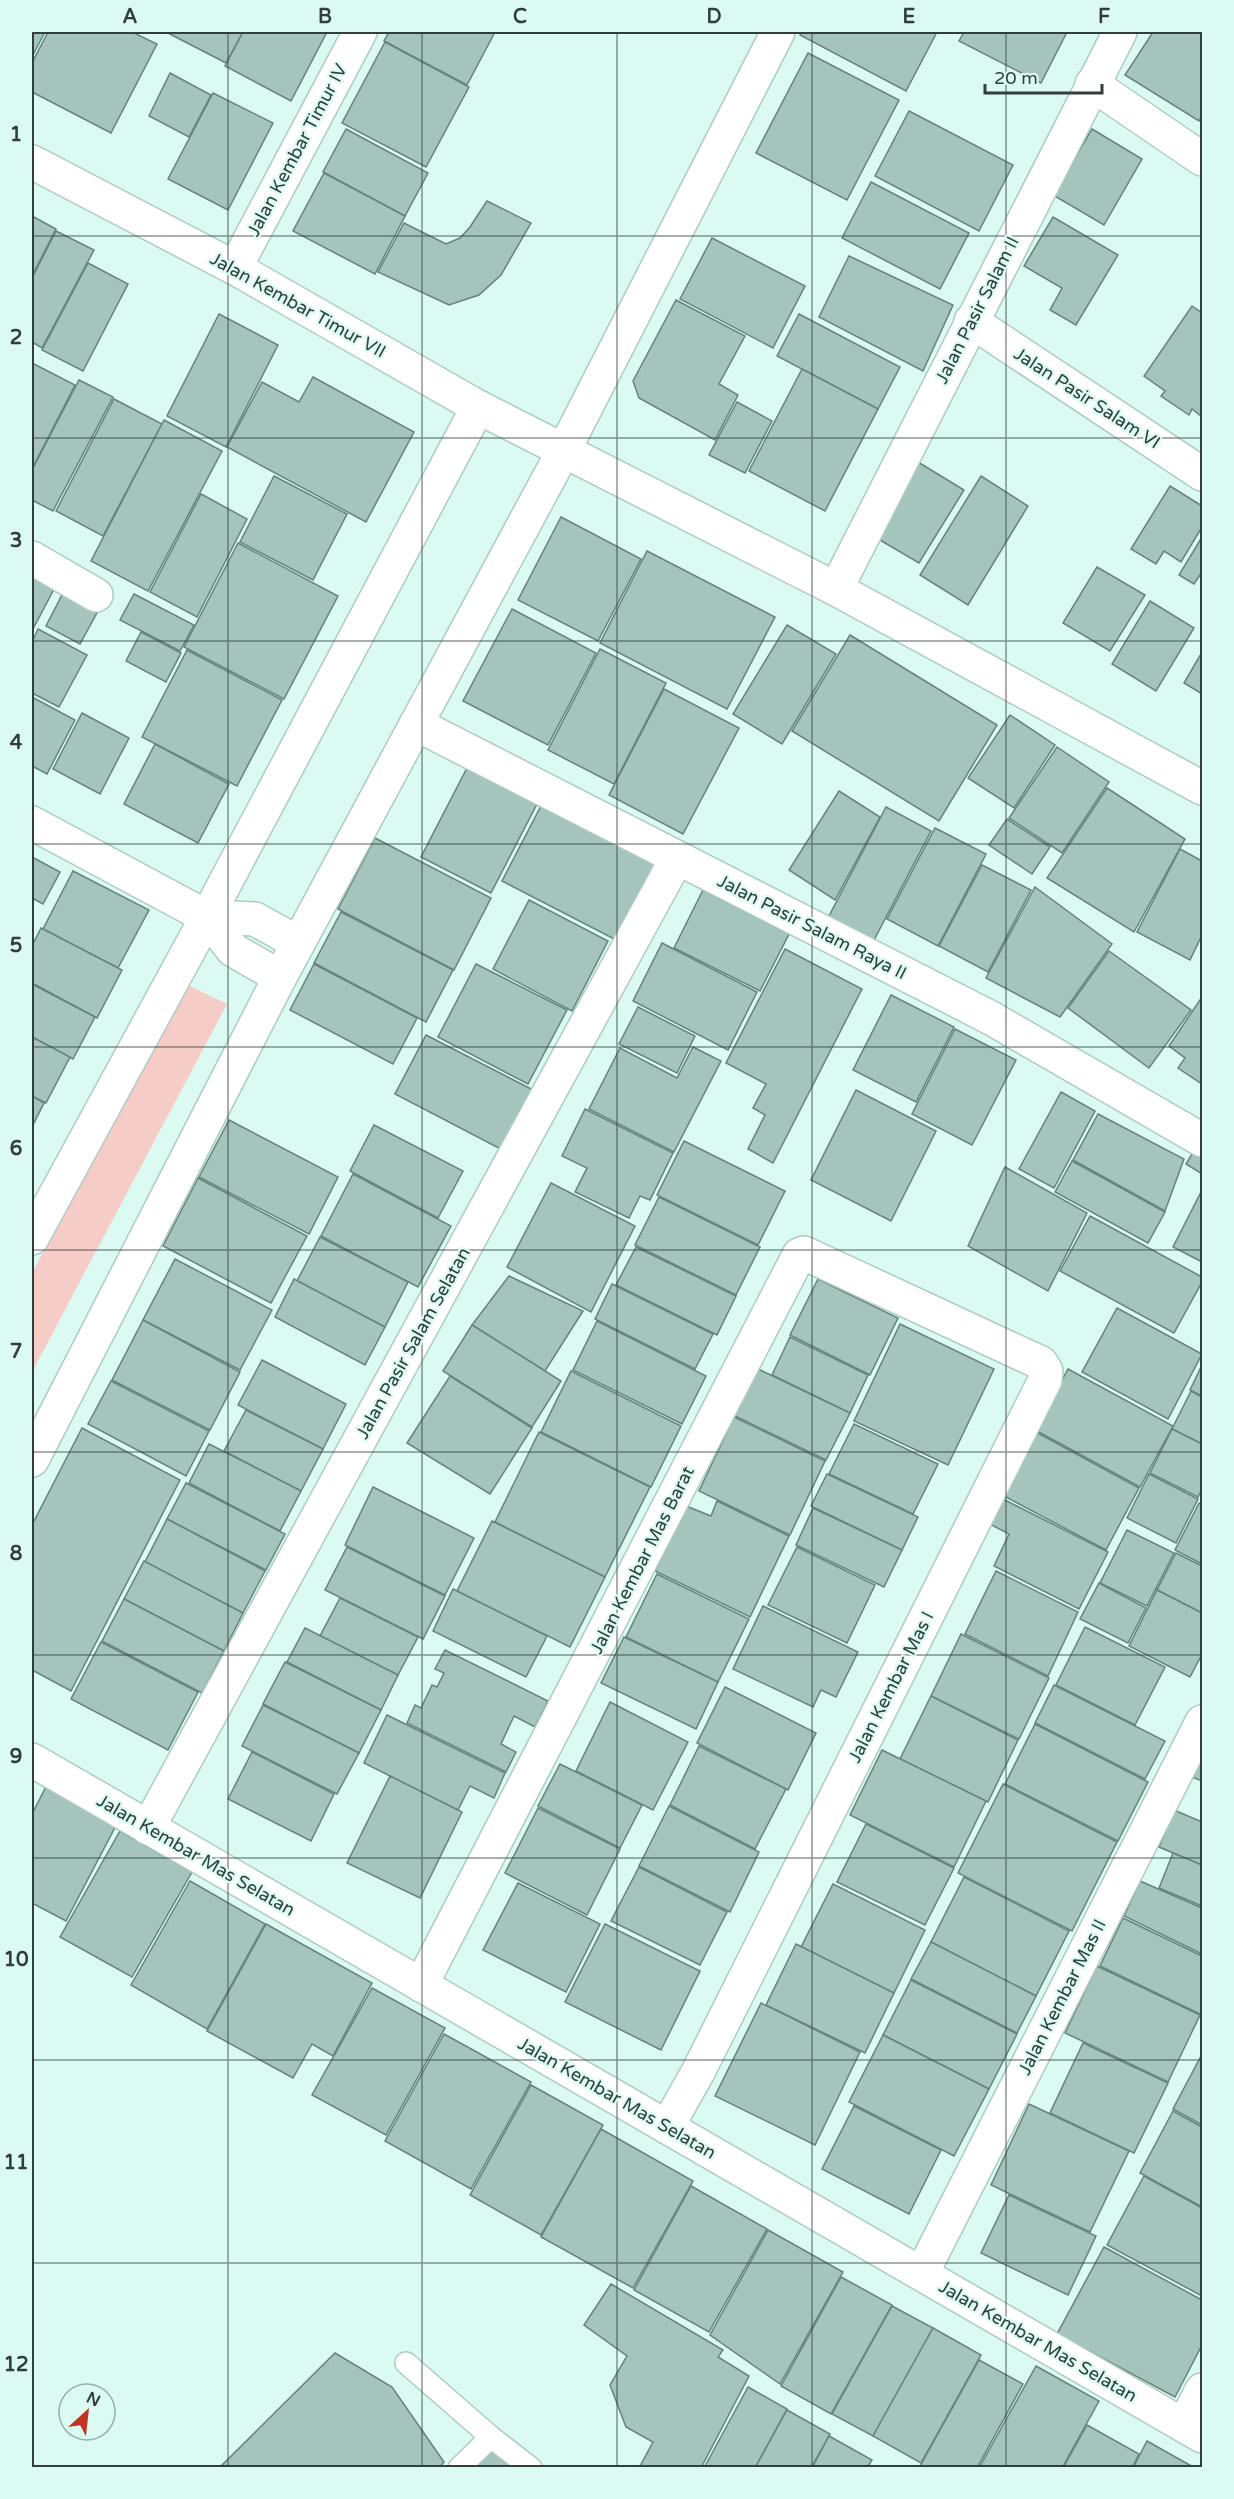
<svg xmlns="http://www.w3.org/2000/svg" width="1234" height="2499" font-family="'Varela Round',sans-serif">
  <style>
    .green { fill: #f5cdc6 }
    .building { fill: #a4c4bc; stroke: #66837c; stroke-width: 1.5 }
    .lines { fill: none; stroke-linecap: round; stroke-linejoin: round }
    .lane-casing { stroke: #adccc4; stroke-width: 24 }
    .street-casing { stroke: #adccc4; stroke-width: 36 }
    .lane { stroke: #fff; stroke-width: 21 }
    .street { stroke: #fff; stroke-width: 33 }
    .grid { fill: none; stroke: #313e3a; stroke-width: 1.5; stroke-opacity: 0.55 }
    .labels { text-anchor: middle; stroke-width: 4.5; stroke-linejoin: round; paint-order: stroke }
    .street-label { font-size: 18px; fill: #313e3a; stroke: #dafaf2 }
    .neatline { fill: none; stroke: #313e3a; stroke-width: 2 }
    .grid-label { font-size: 20px; text-anchor: middle; font-weight: bold; fill: #313e3a }
  </style>
  <rect width="100%" height="100%" fill="#dafaf2"/>
  <!-- green -->
  <polygon class="green" points="186,984 227,1004 32,1372 32,1273"/>
  <!-- building -->
  <g class="building">
    <polygon points="32,32 45,32 32,57"/>
    <polygon points="48,32 132,32 157,44 111,133 32,92 32,63"/>
    <polygon points="166,32 243,32 226,63"/>
    <polygon points="243,32 327,32 291,101 225,66"/>
    <polygon points="389,32 495,32 467,85 384,41"/>
    <polygon points="802,32 937,32 906,91 800,35"/>
    <polygon points="964,32 1067,32 1041,83 959,41"/>
    <polygon points="1153,32 1202,32 1202,116 1199,121 1125,75"/>
    <polygon points="385,42 469,87 426,167 342,123"/>
    <polygon points="808,53 899,100 847,200 756,153"/>
    <polygon points="170,73 211,95 189,137 149,116"/>
    <polygon points="213,93 273,123 228,210 168,179"/>
    <polygon points="909,111 1013,165 979,231 875,176"/>
    <polygon points="346,129 428,173 405,216 323,172"/>
    <polygon points="1092,129 1142,159 1104,225 1053,195"/>
    <polygon points="324,173 405,216 375,274 293,231"/>
    <polygon points="871,182 969,233 940,289 842,238"/>
    <polygon points="487,201 531,223 501,275 479,295 449,305 378,272 404,223 446,244 460,238 470,227"/>
    <polygon points="32,216 56,229 32,276"/>
    <polygon points="1053,217 1118,255 1076,325 1050,310 1062,288 1024,266"/>
    <polygon points="56,231 94,250 42,348 32,342 32,278"/>
    <polygon points="712,238 805,286 773,348 680,299"/>
    <polygon points="849,256 953,305 923,371 819,317"/>
    <polygon points="88,263 128,284 83,371 42,350"/>
    <polygon points="676,300 745,336 719,384 738,395 715,440 639,398 633,381"/>
    <polygon points="1192,306 1202,313 1202,417 1192,409 1189,415 1161,396 1165,391 1144,376"/>
    <polygon points="219,314 278,345 226,447 167,416"/>
    <polygon points="799,314 900,367 878,409 777,356"/>
    <polygon points="32,363 75,385 32,469"/>
    <polygon points="802,369 878,409 825,511 749,471"/>
    <polygon points="313,377 414,432 366,522 227,447 262,382 299,402"/>
    <polygon points="79,380 113,397 53,511 32,500 32,470"/>
    <polygon points="114,399 162,424 103,536 56,511"/>
    <polygon points="737,402 772,421 745,473 709,455"/>
    <polygon points="164,420 222,451 148,591 91,561"/>
    <polygon points="918,462 964,490 919,563 873,536"/>
    <polygon points="274,476 347,514 313,580 240,542"/>
    <polygon points="981,476 1028,506 968,605 920,575"/>
    <polygon points="1170,486 1202,506 1202,527 1181,562 1164,551 1156,564 1131,549"/>
    <polygon points="201,494 247,519 197,617 150,592"/>
    <polygon points="561,517 641,559 598,641 518,600"/>
    <polygon points="1202,537 1202,572 1194,584 1179,575"/>
    <polygon points="238,543 338,596 284,699 184,647"/>
    <polygon points="647,551 775,617 727,709 600,643"/>
    <polygon points="1097,567 1145,595 1110,651 1063,623"/>
    <polygon points="32,577 54,589 32,631"/>
    <polygon points="64,591 99,609 80,644 46,626"/>
    <polygon points="134,594 194,625 180,651 120,620"/>
    <polygon points="1150,601 1194,628 1156,691 1112,664"/>
    <polygon points="512,609 596,653 548,745 463,701"/>
    <polygon points="787,625 836,654 782,744 733,714"/>
    <polygon points="38,629 87,655 59,707 32,693 32,642"/>
    <polygon points="141,632 181,653 166,682 126,661"/>
    <polygon points="850,635 997,725 939,821 792,731"/>
    <polygon points="600,649 666,683 614,784 548,750"/>
    <polygon points="187,650 282,700 237,786 142,737"/>
    <polygon points="1202,652 1202,694 1184,683"/>
    <polygon points="664,689 739,728 683,834 609,795"/>
    <polygon points="32,697 75,720 47,774 32,766"/>
    <polygon points="82,713 129,738 100,794 53,769"/>
    <polygon points="1010,715 1055,745 1014,808 968,778"/>
    <polygon points="155,744 229,784 198,843 124,804"/>
    <polygon points="1057,747 1109,782 1062,853 1009,818"/>
    <polygon points="468,766 538,802 491,893 421,857"/>
    <polygon points="1107,788 1185,839 1134,932 1047,878"/>
    <polygon points="839,791 880,817 835,900 789,870"/>
    <polygon points="543,802 661,863 620,942 502,881"/>
    <polygon points="886,807 931,831 873,942 828,918"/>
    <polygon points="1007,819 1050,847 1032,874 989,845"/>
    <polygon points="935,828 986,854 938,946 887,919"/>
    <polygon points="375,838 491,898 454,970 338,909"/>
    <polygon points="1180,849 1202,861 1202,935 1190,960 1137,932"/>
    <polygon points="32,857 60,872 43,904 32,898"/>
    <polygon points="982,865 1031,890 988,972 939,946"/>
    <polygon points="73,871 149,910 118,968 43,929"/>
    <polygon points="1035,887 1112,944 1060,1017 986,978"/>
    <polygon points="703,890 789,934 760,991 674,948"/>
    <polygon points="529,900 608,941 572,1011 493,969"/>
    <polygon points="341,912 453,970 426,1022 314,963"/>
    <polygon points="41,928 122,970 97,1018 32,983 32,946"/>
    <polygon points="662,943 757,992 728,1050 633,1001"/>
    <polygon points="785,949 862,989 773,1163 748,1149 765,1115 753,1108 766,1084 726,1063"/>
    <polygon points="1109,951 1191,1010 1149,1068 1068,1008"/>
    <polygon points="314,964 417,1018 393,1064 290,1010"/>
    <polygon points="476,964 567,1010 528,1084 438,1037"/>
    <polygon points="32,984 95,1017 73,1059 32,1037"/>
    <polygon points="891,995 954,1027 916,1102 853,1070"/>
    <polygon points="1202,997 1202,1084 1178,1068 1185,1058 1169,1046"/>
    <polygon points="638,1007 695,1036 677,1073 619,1044"/>
    <polygon points="955,1029 1016,1060 972,1145 912,1114"/>
    <polygon points="426,1035 543,1095 512,1155 395,1094"/>
    <polygon points="32,1037 70,1057 46,1103 32,1096"/>
    <polygon points="693,1047 721,1061 674,1152 589,1109 620,1048 677,1078"/>
    <polygon points="856,1090 936,1131 891,1221 811,1180"/>
    <polygon points="1061,1092 1095,1111 1054,1188 1019,1169"/>
    <polygon points="32,1096 44,1103 32,1127"/>
    <polygon points="585,1109 673,1153 650,1200 640,1196 629,1218 575,1192 587,1168 562,1156"/>
    <polygon points="1098,1114 1184,1159 1165,1211 1073,1160"/>
    <polygon points="229,1120 338,1177 309,1234 199,1177"/>
    <polygon points="374,1125 463,1171 438,1218 350,1171"/>
    <polygon points="684,1141 785,1191 758,1245 657,1195"/>
    <polygon points="1196,1147 1202,1151 1202,1174 1186,1164"/>
    <polygon points="1072,1161 1165,1212 1148,1243 1055,1192"/>
    <polygon points="1005,1167 1087,1213 1048,1291 968,1246"/>
    <polygon points="353,1174 451,1226 418,1287 321,1236"/>
    <polygon points="198,1178 307,1236 271,1303 163,1246"/>
    <polygon points="551,1183 635,1226 591,1312 507,1267"/>
    <polygon points="1202,1190 1202,1262 1173,1247"/>
    <polygon points="659,1197 760,1247 736,1295 635,1245"/>
    <polygon points="1090,1216 1202,1277 1202,1282 1174,1333 1060,1271"/>
    <polygon points="320,1237 408,1282 385,1327 297,1281"/>
    <polygon points="636,1247 736,1296 717,1335 616,1285"/>
    <polygon points="175,1259 272,1310 240,1370 143,1320"/>
    <polygon points="509,1276 583,1311 545,1371 472,1325"/>
    <polygon points="294,1279 385,1327 365,1365 275,1317"/>
    <polygon points="818,1279 898,1318 870,1375 790,1335"/>
    <polygon points="612,1284 713,1334 695,1369 595,1319"/>
    <polygon points="1117,1308 1202,1354 1168,1419 1082,1372"/>
    <polygon points="143,1320 240,1372 210,1430 112,1380"/>
    <polygon points="597,1321 706,1376 682,1424 573,1370"/>
    <polygon points="900,1324 994,1369 948,1465 854,1421"/>
    <polygon points="472,1325 561,1381 532,1427 443,1371"/>
    <polygon points="790,1337 868,1375 850,1413 772,1375"/>
    <polygon points="262,1360 346,1404 323,1449 238,1405"/>
    <polygon points="1202,1365 1202,1396 1190,1390"/>
    <polygon points="758,1369 850,1413 826,1460 735,1416"/>
    <polygon points="1068,1369 1173,1426 1140,1487 1035,1430"/>
    <polygon points="571,1371 681,1426 651,1487 541,1432"/>
    <polygon points="450,1376 532,1428 490,1494 407,1443"/>
    <polygon points="111,1381 209,1431 186,1476 88,1424"/>
    <polygon points="1191,1391 1202,1397 1202,1444 1172,1429"/>
    <polygon points="246,1410 323,1449 301,1491 224,1451"/>
    <polygon points="734,1417 825,1461 790,1535 699,1491"/>
    <polygon points="854,1424 938,1464 913,1514 829,1474"/>
    <polygon points="82,1428 180,1480 71,1691 32,1670 32,1525"/>
    <polygon points="1172,1429 1202,1444 1202,1489 1198,1497 1150,1473"/>
    <polygon points="539,1432 650,1487 605,1577 495,1522"/>
    <polygon points="1036,1432 1139,1488 1106,1550 1002,1495"/>
    <polygon points="209,1444 301,1491 280,1531 189,1483"/>
    <polygon points="827,1474 918,1517 902,1550 811,1506"/>
    <polygon points="1149,1474 1198,1499 1176,1543 1127,1518"/>
    <polygon points="186,1483 285,1534 266,1570 167,1519"/>
    <polygon points="373,1487 474,1538 445,1595 345,1545"/>
    <polygon points="1001,1498 1108,1552 1079,1609 994,1566 1009,1534 988,1523"/>
    <polygon points="717,1501 789,1536 750,1617 655,1571 686,1506 711,1516"/>
    <polygon points="1199,1503 1202,1505 1202,1564 1175,1550"/>
    <polygon points="813,1508 902,1550 884,1587 796,1545"/>
    <polygon points="167,1519 265,1571 243,1613 145,1562"/>
    <polygon points="492,1521 605,1577 570,1647 457,1591"/>
    <polygon points="1127,1530 1174,1553 1147,1606 1100,1583"/>
    <polygon points="347,1547 445,1596 423,1639 325,1590"/>
    <polygon points="797,1547 875,1585 847,1643 768,1605"/>
    <polygon points="1176,1553 1202,1566 1202,1613 1157,1590"/>
    <polygon points="144,1561 243,1613 224,1651 124,1599"/>
    <polygon points="996,1571 1078,1612 1048,1676 965,1634"/>
    <polygon points="657,1574 749,1619 718,1682 626,1637"/>
    <polygon points="1099,1583 1146,1608 1128,1643 1080,1619"/>
    <polygon points="453,1589 547,1636 526,1677 433,1631"/>
    <polygon points="1157,1590 1202,1613 1202,1654 1190,1677 1129,1646"/>
    <polygon points="340,1598 418,1637 398,1675 320,1636"/>
    <polygon points="124,1599 224,1651 202,1693 102,1641"/>
    <polygon points="763,1606 858,1652 836,1697 821,1690 813,1707 733,1669"/>
    <polygon points="1085,1627 1165,1667 1135,1725 1056,1685"/>
    <polygon points="305,1628 398,1675 381,1710 287,1662"/>
    <polygon points="961,1634 1049,1678 1019,1739 931,1696"/>
    <polygon points="624,1637 718,1682 696,1729 601,1683"/>
    <polygon points="101,1642 198,1692 168,1750 71,1699"/>
    <polygon points="445,1650 548,1701 535,1727 514,1716 501,1744 516,1752 506,1772 407,1723 415,1705 421,1708 432,1685 437,1687 444,1673 435,1669"/>
    <polygon points="285,1662 381,1710 359,1753 263,1704"/>
    <polygon points="1054,1685 1165,1741 1145,1779 1035,1723"/>
    <polygon points="725,1687 816,1733 788,1790 697,1743"/>
    <polygon points="931,1696 1018,1740 988,1802 900,1759"/>
    <polygon points="610,1702 688,1742 653,1810 576,1771"/>
    <polygon points="263,1705 359,1753 337,1794 242,1746"/>
    <polygon points="387,1715 505,1773 494,1798 470,1786 458,1810 364,1763"/>
    <polygon points="1035,1724 1148,1782 1118,1841 1005,1784"/>
    <polygon points="699,1746 786,1789 755,1849 670,1805"/>
    <polygon points="882,1750 986,1801 954,1867 850,1815"/>
    <polygon points="252,1752 334,1794 311,1841 228,1799"/>
    <polygon points="1202,1755 1202,1781 1192,1777"/>
    <polygon points="560,1764 642,1805 620,1848 538,1806"/>
    <polygon points="390,1776 462,1812 420,1898 347,1863"/>
    <polygon points="50,1779 121,1816 66,1921 32,1903 32,1814"/>
    <polygon points="1003,1784 1117,1842 1072,1931 958,1873"/>
    <polygon points="669,1806 759,1852 730,1912 639,1866"/>
    <polygon points="538,1808 620,1849 587,1915 505,1873"/>
    <polygon points="1174,1810 1202,1822 1202,1865 1159,1847"/>
    <polygon points="866,1824 954,1868 925,1925 837,1882"/>
    <polygon points="120,1831 192,1872 132,1977 60,1937"/>
    <polygon points="1173,1853 1202,1865 1202,1906 1159,1888"/>
    <polygon points="639,1867 727,1912 700,1965 611,1921"/>
    <polygon points="964,1877 1069,1931 1036,1996 931,1942"/>
    <polygon points="190,1881 265,1924 207,2029 131,1985"/>
    <polygon points="1140,1881 1202,1908 1202,1954 1124,1916"/>
    <polygon points="518,1883 600,1924 566,1992 483,1950"/>
    <polygon points="833,1884 925,1930 894,1993 801,1947"/>
    <polygon points="1123,1918 1202,1956 1202,2015 1100,1966"/>
    <polygon points="266,1924 372,1983 333,2056 312,2044 293,2078 207,2031"/>
    <polygon points="605,1924 700,1971 661,2050 565,2002"/>
    <polygon points="931,1942 1036,1996 1017,2033 911,1979"/>
    <polygon points="796,1944 894,1993 865,2053 766,2005"/>
    <polygon points="1097,1966 1200,2015 1168,2082 1065,2033"/>
    <polygon points="911,1980 1017,2034 989,2089 883,2035"/>
    <polygon points="372,1988 445,2028 386,2135 312,2095"/>
    <polygon points="761,2003 860,2052 815,2145 715,2096"/>
    <polygon points="444,2034 531,2082 471,2189 385,2141"/>
    <polygon points="883,2035 989,2089 954,2156 849,2102"/>
    <polygon points="1083,2043 1168,2083 1134,2153 1050,2113"/>
    <polygon points="1202,2054 1202,2125 1173,2109"/>
    <polygon points="531,2085 603,2125 541,2235 470,2195"/>
    <polygon points="1029,2104 1129,2151 1090,2232 991,2185"/>
    <polygon points="854,2106 941,2150 909,2214 822,2169"/>
    <polygon points="1173,2111 1202,2127 1202,2207 1140,2173"/>
    <polygon points="601,2129 693,2181 633,2288 541,2237"/>
    <polygon points="1144,2176 1202,2208 1202,2296 1107,2245"/>
    <polygon points="691,2186 767,2229 709,2332 634,2290"/>
    <polygon points="1009,2195 1096,2236 1068,2295 981,2253"/>
    <polygon points="768,2230 843,2272 780,2384 710,2335"/>
    <polygon points="1104,2247 1202,2300 1202,2345 1175,2397 1057,2334"/>
    <polygon points="841,2277 892,2305 831,2414 781,2386"/>
    <polygon points="611,2284 723,2350 718,2357 749,2376 701,2468 639,2468 653,2442 626,2427 610,2385 627,2356 584,2325"/>
    <polygon points="892,2306 933,2328 873,2436 832,2414"/>
    <polygon points="933,2328 981,2355 921,2463 873,2436"/>
    <polygon points="335,2353 392,2387 444,2462 439,2468 219,2468"/>
    <polygon points="979,2360 1023,2384 977,2468 919,2468"/>
    <polygon points="1036,2366 1099,2401 1062,2468 979,2468"/>
    <polygon points="748,2387 787,2409 755,2468 704,2468"/>
    <polygon points="787,2410 830,2434 811,2468 755,2468"/>
    <polygon points="1087,2425 1139,2454 1132,2468 1063,2468"/>
    <polygon points="829,2436 872,2460 867,2468 812,2468"/>
    <polygon points="1147,2441 1195,2468 1133,2468"/>
    <polygon points="488,2448 513,2468 469,2468"/>
  </g>
  <g class="lines">
    <!-- lane casing -->
    <g class="lane-casing">
      <g id="lane">
        <polyline points="406,2363 491,2437 459,2468"/>
        <polyline points="491,2437 531,2468"/>
      </g>
    </g>
    <!-- street casing -->
    <g class="street-casing">
      <g id="street">
        <polyline points="1092,84 1202,159"/>
        <polyline points="32,162 235,268 478,407 836,589 1202,788"/>
        <polyline points="235,268 360,32"/>
        <polyline points="971,321 1202,474"/>
        <polyline points="32,558 96,595"/>
        <polyline points="836,589 1120,32"/>
        <polyline points="416,724 991,1018 1202,1140"/>
        <polyline points="32,823 207,917 233,950 280,977"/>
        <polyline points="207,917 255,919 298,943"/>
        <polyline points="32,1238 207,917 478,407"/>
        <polyline points="32,1460 280,977 564,450 778,32"/>
        <polyline points="32,1760 1202,2436"/>
        <polyline points="148,1828 677,858"/>
        <polyline points="421,1985 799,1255 804,1253 1041,1363 1046,1371 1045,1380 698,2072 667,2127"/>
        <polyline points="922,2273 1202,1722"/>
        <polyline points="1184,2425 1202,2390"/>
      </g>
    </g>
    <!-- lane -->
    <use href="#lane" class="lane"/>
    <!-- street -->
    <use href="#street" class="street"/>
  </g>
  <!-- grid -->
  <path class="grid" d="M228,32V2468M422,32V2468M617,32V2468M812,32V2468M1006,32V2468M32,236H1202M32,438H1202M32,641H1202M32,844H1202M32,1047H1202M32,1250H1202M32,1452H1202M32,1655H1202M32,1858H1202M32,2060H1202M32,2263H1202"/>
  <g class="labels">
    <!-- street labels -->
    <g class="street-label">
      <text transform="translate(297 150) rotate(-62)" y="6">Jalan Kembar Timur IV</text>
      <text transform="translate(298 305) rotate(29)" y="6">Jalan Kembar Timur VII</text>
      <text transform="translate(977 310) rotate(-63)" y="6">Jalan Pasir Salam II</text>
      <text transform="translate(1087 398) rotate(33)" y="6">Jalan Pasir Salam VI</text>
      <text transform="translate(812 927) rotate(27)" y="6">Jalan Pasir Salam Raya II</text>
      <text transform="translate(413 1343) rotate(-61)" y="6">Jalan Pasir Salam Selatan</text>
      <text transform="translate(642 1560) rotate(-63)" y="6">Jalan Kembar Mas Barat</text>
      <text transform="translate(891 1687) rotate(-63)" y="6">Jalan Kembar Mas I</text>
      <text transform="translate(196 1855) rotate(30)" y="6">Jalan Kembar Mas Selatan</text>
      <text transform="translate(1062 1997) rotate(-63)" y="6">Jalan Kembar Mas II</text>
      <text transform="translate(617 2098) rotate(30)" y="6">Jalan Kembar Mas Selatan</text>
      <text transform="translate(1038 2341) rotate(30)" y="6">Jalan Kembar Mas Selatan</text>
    </g>
  </g>
  <!-- border -->
  <rect width="1234" height="2499" fill="none" stroke="#dafaf2" stroke-width="66"/>
  <!-- north arrow -->
  <g transform="translate(87 2412) rotate(27)"><circle r="28" fill="#dafaf2" stroke="#96afa8" stroke-width="1.5"/>
  <path d="M0-4.5L10 22L0 15L-10 22Z" fill="#c13522"/>
  <text y="-9" font-size="16" font-weight="bold" text-anchor="middle" fill="#313e3a">N</text>
  </g>
  <!-- scale -->
  <path d="M985 84v9h117v-9" fill="none" stroke="#313e3a" stroke-width="3"/>
  <text x="994" y="84" font-size="18" fill="#313e3a" stroke="#dafaf2" stroke-width="4.5" paint-order="stroke">20 m</text>
  <rect x="33" y="33" width="1168" height="2433" class="neatline"/>
  <g class="grid-label">
    <text x="130" y="23">A</text>
    <text x="325" y="23">B</text>
    <text x="520" y="23">C</text>
    <text x="714" y="23">D</text>
    <text x="909" y="23">E</text>
    <text x="1104" y="23">F</text>
    <text x="16" y="141">1</text>
    <text x="16" y="344">2</text>
    <text x="16" y="547">3</text>
    <text x="16" y="749">4</text>
    <text x="16" y="952">5</text>
    <text x="16" y="1155">6</text>
    <text x="16" y="1358">7</text>
    <text x="16" y="1560">8</text>
    <text x="16" y="1763">9</text>
    <text x="16" y="1966">10</text>
    <text x="16" y="2169">11</text>
    <text x="16" y="2371">12</text>
  </g>
</svg>
